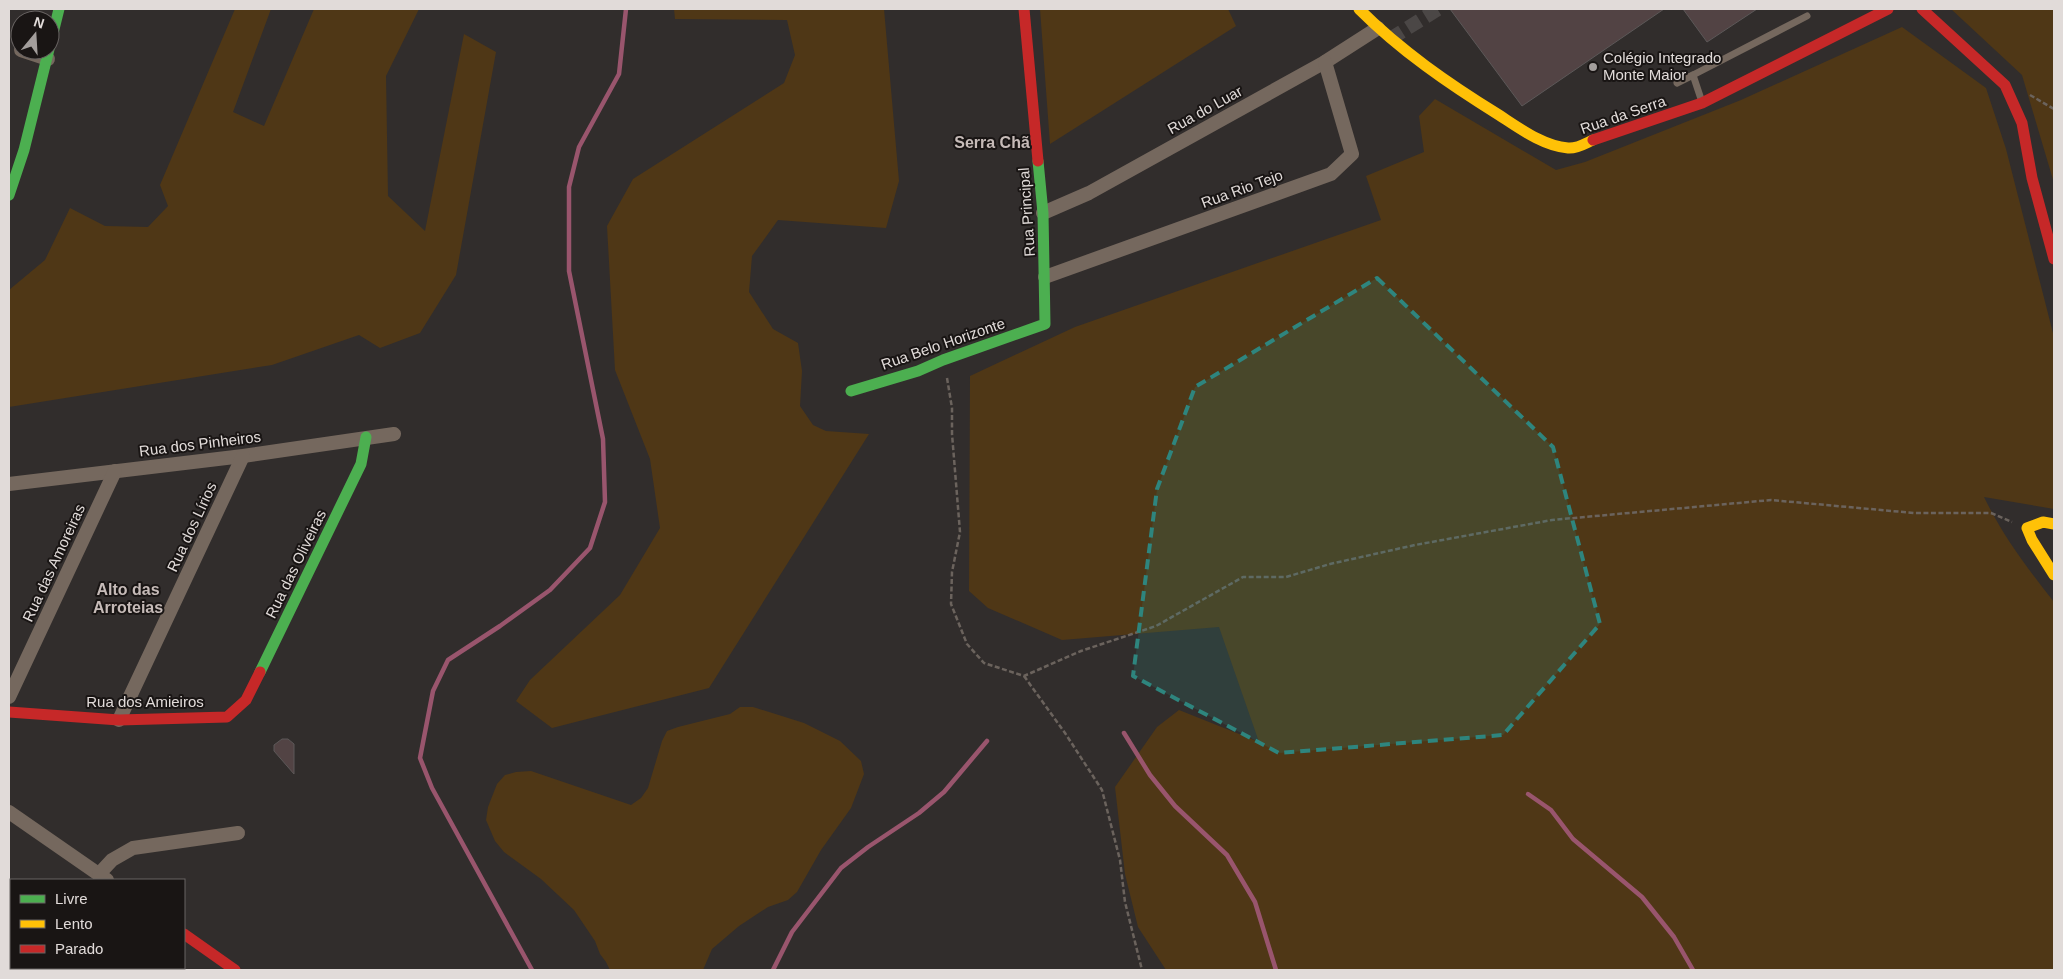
<svg xmlns="http://www.w3.org/2000/svg" width="2063" height="979" font-family="Helvetica,sans-serif">
  <style>
    .green { fill: #4f3716 }
    .lines { fill: none; stroke-linecap: round; stroke-linejoin: round }
    .stream { stroke: #99556d; stroke-width: 4.5 }
    .building { fill: #524344; stroke: #5c5858 }
    .street-tunnel { stroke: #4b4746; stroke-width: 14; stroke-dasharray: 14 7; stroke-linecap: butt }
    .path { stroke: #6b635d; stroke-width: 2.5; stroke-dasharray: 5 2.5; stroke-linecap: butt }
    .lane { stroke: #75685e; stroke-width: 7 }
    .street { stroke: #75685e; stroke-width: 14 }
    .fast { stroke: #4caf50; stroke-width: 11 }
    .slow { stroke: #ffc107; stroke-width: 11 }
    .jam { stroke: #c62828; stroke-width: 11 }
    .marked { fill: #2e857e; fill-opacity: 0.2; stroke: #2e857e; stroke-width: 4; stroke-dasharray: 10 6; stroke-linejoin: round }
    .poi-dot { fill: #a39e9c; stroke: #191514; stroke-width: 2 }
    .labels { text-anchor: middle; stroke-width: 4; stroke-linejoin: round; paint-order: stroke }
    .poi-label { font-size: 15px; fill: #e1dbd9; stroke: #191514; text-anchor: start }
    .street-label { font-size: 15px; fill: #e1dbd9; stroke: #191514 }
    .neighbourhood-label { font-size: 16px; font-weight: bold; fill: #c6bbb8; stroke: #191514 }
  </style>
  <rect width="100%" height="100%" fill="#312d2c"/>
  <!-- green -->
  <g class="green">
    <polygon points="235,9 271,9 233,112 264,126 314,9 419,9 386,76 388,196 425,231 464,34 496,52 456,275 420,333 380,348 359,335 272,365 9,407 9,290 45,260 70,208 105,226 148,227 168,206 160,185"/>
    <polygon points="674,9 884,9 899,181 886,228 778,220 752,256 749,292 773,329 798,343 802,371 800,406 813,425 826,431 869,434 709,688 552,728 516,701 530,680 620,595 660,528 650,459 615,370 607,226 633,179 784,83 795,55 787,20 675,19"/>
    <polygon points="1040,9 1228,9 1236,26 1050,144"/>
    <polygon points="1951,9 2054,9 2054,183 2022,75"/>
    <path d="M1902,27L1986,88L2006,149L2054,337V509L1984,497C2003,536 2027,568 2054,602V970H1166L1138,927L1125,874L1115,787L1157,727L1179,710L1259,742L1219,627L1062,640L988,608L969,591L970,376L1075,327L1381,220L1366,176L1424,152L1419,116L1435,99L1556,170L1585,162L1741,100Z"/>
    <polygon points="740,707 753,707 804,723 840,741 861,761 864,774 851,808 821,850 797,892 788,900 768,907 739,926 712,949 703,970 610,970 606,962 600,954 595,941 574,910 541,879 504,852 495,841 486,820 488,807 497,784 505,775 516,772 531,771 631,805 641,798 648,788 662,741 667,731 678,727 730,714"/>
  </g>
  <g class="lines">
    <!-- stream -->
    <g class="stream">
      <polyline points="1124,733 1150,775 1175,806 1227,855 1255,902 1276,970"/>
      <polyline points="1528,794 1551,810 1573,839 1642,897 1674,937 1693,970"/>
      <polyline points="532,970 432,788 420,758 433,691 448,660 500,626 550,590 590,548 605,502 603,439 569,271 569,187 579,147 619,74 626,9"/>
      <polyline points="773,970 792,932 841,868 868,847 919,813 944,792 987,741"/>
    </g>
  </g>
  <!-- building -->
  <g class="building">
    <polygon points="1450,9 1664,9 1522,106"/>
    <polygon points="1683,9 1757,9 1707,42"/>
    <polygon points="282,739 288,739 294,744 294,774 274,751 274,745"/>
  </g>
  <g class="lines">
    <!-- street-tunnel -->
    <polyline class="street-tunnel" points="1390,39 1438,9"/>
    <!-- path -->
    <g class="path">
      <polyline points="2030,95 2054,109"/>
      <polyline points="947,378 952,408 952,434 960,532 952,572 951,604 967,644 984,663 1024,676 1081,651 1156,626 1243,577 1286,577 1330,564 1415,545 1552,520 1771,500 1914,513 1991,513 2012,522"/>
      <polyline points="1024,676 1065,733 1102,790 1120,860 1125,902 1142,970"/>
    </g>
    <!-- lane -->
    <g class="lane">
      <polyline points="1677,83 1693,75"/>
      <polyline points="1702,102 1693,75 1807,16"/>
    </g>
    <!-- street -->
    <g class="street">
      <polyline points="21,50 48,59"/>
      <polyline points="1043,213 1089,193 1325,62 1378,28"/>
      <polyline points="1045,277 1331,174 1352,154 1325,62"/>
      <polyline points="9,484 243,456 394,434"/>
      <polyline points="9,697 115,471"/>
      <polyline points="119,720 243,456"/>
      <polyline points="9,812 107,880"/>
      <polyline points="99,874 112,860 133,848 238,833"/>
      <polyline points="14,968 17,970"/>
    </g>
    <!-- fast -->
    <g class="fast">
      <polyline points="9,195 24,150 59,9"/>
      <polyline points="851,391 918,371 943,360 1045,324 1043,213 1038,161"/>
      <polyline points="260,672 361,464 366,437"/>
    </g>
    <!-- slow -->
    <g class="slow">
      <path d="M1359,9C1401,51 1449,84 1499,115C1519,128 1543,146 1568,148C1577,149 1586,143 1593,140"/>
      <polyline points="2054,524 2043,522 2027,528 2032,540 2054,575"/>
    </g>
    <!-- jam -->
    <g class="jam">
      <polyline points="1024,9 1038,161"/>
      <polyline points="1922,9 2005,85 2022,123 2032,178 2054,259"/>
      <polyline points="1593,140 1702,103 1888,9"/>
      <polyline points="9,712 119,720 227,717 246,700 260,672"/>
      <polyline points="184,934 235,970"/>
    </g>
  </g>
  <!-- marked area -->
  <path class="marked" d="M1377,278L1553,447L1600,624L1503,735L1279,753L1133,676L1157,489L1195,387Z"/>
  <!-- markers -->
  <circle class="poi-dot" cx="1593" cy="67" r="5"/>
  <g class="labels">
    <!-- poi labels -->
    <g class="poi-label">
      <text x="1603" y="63">Colégio Integrado<tspan x="1603" dy="17">Monte Maior</tspan></text>
    </g>
    <!-- street labels -->
    <g class="street-label">
      <text transform="translate(1205 110) rotate(-29)" y="5">Rua do Luar</text>
      <text transform="translate(1623 115) rotate(-19)" y="5">Rua da Serra</text>
      <text transform="translate(1242 189) rotate(-20)" y="5">Rua Rio Tejo</text>
      <text transform="translate(1027 212) rotate(-94)" y="5">Rua Principal</text>
      <text transform="translate(943 344) rotate(-19)" y="5">Rua Belo Horizonte</text>
      <text transform="translate(200 444) rotate(-7)" y="5">Rua dos Pinheiros</text>
      <text transform="translate(192 527) rotate(-65)" y="5">Rua dos Lírios</text>
      <text transform="translate(54 563) rotate(-65)" y="5">Rua das Amoreiras</text>
      <text transform="translate(296 564) rotate(-64)" y="5">Rua das Oliveiras</text>
      <text x="145" y="707">Rua dos Amieiros</text>
    </g>
    <!-- neighbourhood labels -->
    <g class="neighbourhood-label">
      <text x="992" y="148">Serra Chã</text>
      <text x="128" y="595">Alto das<tspan x="128" dy="18">Arroteias</tspan></text>
    </g>
  </g>
  <!-- border -->
  <rect width="2063" height="979" fill="none" stroke="#e1dbd9" stroke-width="20"/>
  <!-- legend -->
  <rect x="10" y="879" width="175" height="90" fill="#191514" stroke="#696463"/>
  <rect x="20" y="895" width="25" height="8" fill="#4caf50" stroke="#696463"/>
  <text x="55" y="904" font-size="15" fill="#e1dbd9">Livre</text>
  <rect x="20" y="920" width="25" height="8" fill="#ffc107" stroke="#696463"/>
  <text x="55" y="929" font-size="15" fill="#e1dbd9">Lento</text>
  <rect x="20" y="945" width="25" height="8" fill="#c62828" stroke="#696463"/>
  <text x="55" y="954" font-size="15" fill="#e1dbd9">Parado</text>
  <!-- north arrow -->
  <g transform="translate(35 35) rotate(18)"><circle r="24" fill="#191514" stroke="#696463"/>
  <path d="M0-4L9 19L0 12L-9 19Z" fill="#a39e9c"/>
  <text y="-8" font-size="14" font-weight="bold" text-anchor="middle" fill="#e1dbd9">N</text>
  </g>
</svg>
